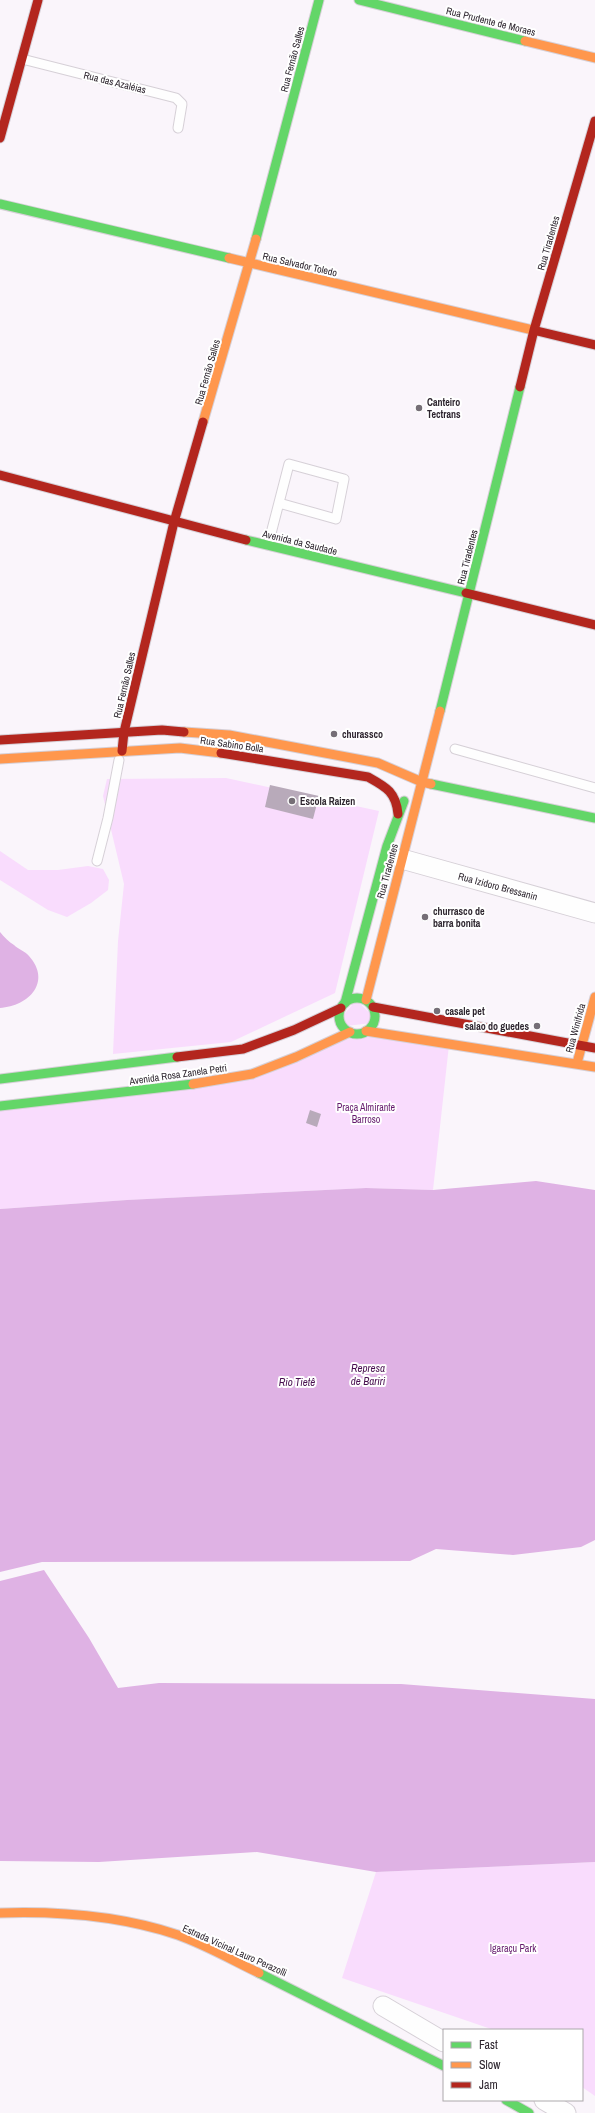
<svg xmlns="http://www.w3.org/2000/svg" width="595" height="2113" font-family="'Archivo Narrow',sans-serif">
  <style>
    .green { fill: #f9dcfd }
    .water { fill: #dfb2e4 }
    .building { fill: #b8aaba }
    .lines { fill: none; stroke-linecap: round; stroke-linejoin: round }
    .lane-casing { stroke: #d6d0d7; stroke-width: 11 }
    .street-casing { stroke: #d6d0d7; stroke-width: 21 }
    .fast-casing { stroke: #d6d0d7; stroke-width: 11 }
    .slow-casing { stroke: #d6d0d7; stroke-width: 11 }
    .jam-casing { stroke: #d6d0d7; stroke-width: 11 }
    .lane { stroke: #fefefe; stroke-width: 9 }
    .street { stroke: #fefefe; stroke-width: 19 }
    .fast { stroke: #63d668; stroke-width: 9 }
    .slow { stroke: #ff974d; stroke-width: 9 }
    .jam { stroke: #b3261e; stroke-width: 9 }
    .poi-dot { fill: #756e76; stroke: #fff; stroke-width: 1.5 }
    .labels { text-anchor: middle; stroke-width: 4; stroke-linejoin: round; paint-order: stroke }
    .street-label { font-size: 10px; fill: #2d252e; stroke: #fff }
    .poi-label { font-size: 10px; font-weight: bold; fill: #2d252e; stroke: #fff; text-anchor: start }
    .park-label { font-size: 10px; fill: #64196c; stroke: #fff }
    .water-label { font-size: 11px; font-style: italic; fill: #480f4f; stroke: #fff }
  </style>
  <rect width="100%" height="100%" fill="#faf5fb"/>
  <!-- green -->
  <g class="green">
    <polygon points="226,778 379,811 335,993 231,1042 113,1054 118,941 124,884 103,796 107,779"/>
    <polygon points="0,851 28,870 58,870 88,866 103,869 109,880 108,890 91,903 67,917 48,910 0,880"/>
    <polygon points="356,1000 374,1017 372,1023 346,1026 342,1017"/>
    <polygon points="360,1035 449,1045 433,1190 366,1188 127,1200 0,1209 0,1107 218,1084"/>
    <polygon points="595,1862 595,2096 582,2087 582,2030 494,2030 342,1978 376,1872"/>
  </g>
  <!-- water -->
  <g class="water">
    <path d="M0,932C4,937 9,942 14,945C18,949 25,951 29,956C52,982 29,1006 0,1008Z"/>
    <polygon points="536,1181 595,1190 595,1540 581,1547 513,1555 436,1549 410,1561 42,1562 0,1572 0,1209 127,1200 366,1188 433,1190"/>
    <polygon points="44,1570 89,1638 118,1688 159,1683 401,1684 595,1699 595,1862 376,1872 257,1852 99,1862 0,1861 0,1581"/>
  </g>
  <!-- building -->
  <g class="building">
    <polygon points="270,785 319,796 313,819 265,807"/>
    <polygon points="310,1110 321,1114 317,1127 306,1123"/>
  </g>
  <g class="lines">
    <!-- lane casing -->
    <g class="lane-casing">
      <g id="lane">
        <polyline points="22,59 176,98 182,104 178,128"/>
        <polyline points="268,545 289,464 344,479 336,519 279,503"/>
        <polyline points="455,749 595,788"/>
        <polyline points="97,861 108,818 119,760"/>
      </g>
    </g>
    <!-- street casing -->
    <g class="street-casing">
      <g id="street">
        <polyline points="402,859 595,913"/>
        <polyline points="383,2006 444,2042"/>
        <polyline points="544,2100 566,2113"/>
      </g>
    </g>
    <!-- fast casing -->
    <g class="fast-casing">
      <g id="fast">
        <polyline points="359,0 525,41"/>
        <polyline points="0,204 229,258"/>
        <polyline points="256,239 319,0"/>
        <polyline points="246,540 466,593"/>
        <polyline points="440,711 520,387"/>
        <polyline points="431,784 595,818"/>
        <circle cx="357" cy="1016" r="18"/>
        <polyline points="345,1003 387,846 404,801"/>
        <polyline points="0,1079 177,1057"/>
        <polyline points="0,1106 193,1084"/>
        <polyline points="259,1973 444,2066"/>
        <polyline points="506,2100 529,2113"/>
      </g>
    </g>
    <!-- slow casing -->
    <g class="slow-casing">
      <g id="slow">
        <polyline points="525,41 595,58"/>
        <polyline points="229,258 537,331"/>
        <polyline points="203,422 256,239"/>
        <polyline points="184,732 229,735 378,763 422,782 431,784"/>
        <polyline points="0,759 180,748 221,753"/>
        <polyline points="366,1000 440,711"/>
        <polyline points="366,1031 595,1067"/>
        <polyline points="577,1063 595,997"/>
        <polyline points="193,1084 252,1074 296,1057 350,1032"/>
        <path d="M0,1913C60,1911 121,1916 178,1935C206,1945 232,1960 259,1973"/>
      </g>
    </g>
    <!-- jam casing -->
    <g class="jam-casing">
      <g id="jam">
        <polyline points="0,138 38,0"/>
        <polyline points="537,331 595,345"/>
        <polyline points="520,387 534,330 595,121"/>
        <polyline points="0,475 246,540"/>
        <polyline points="466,593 595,625"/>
        <polyline points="0,740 162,730 184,732"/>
        <polyline points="122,751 124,732 174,522 203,422"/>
        <path d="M221,753L368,777C386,787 396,792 398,814"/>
        <polyline points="373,1007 595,1048"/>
        <polyline points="177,1057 243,1049 294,1030 341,1008"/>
      </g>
    </g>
    <!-- lane -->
    <use href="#lane" class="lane"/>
    <!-- street -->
    <use href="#street" class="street"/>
    <!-- fast -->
    <use href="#fast" class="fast"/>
    <!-- slow -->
    <use href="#slow" class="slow"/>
    <!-- jam -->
    <use href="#jam" class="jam"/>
  </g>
  <!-- markers -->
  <g class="poi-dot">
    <circle cx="419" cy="408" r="4"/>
    <circle cx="334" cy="734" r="4"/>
    <circle cx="292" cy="801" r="4"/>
    <circle cx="425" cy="917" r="4"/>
    <circle cx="437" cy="1011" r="4"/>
    <circle cx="537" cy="1026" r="4"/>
  </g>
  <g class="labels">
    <!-- street labels -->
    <g class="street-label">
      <text transform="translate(491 21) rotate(14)" y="4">Rua Prudente de Moraes</text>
      <text transform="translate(292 59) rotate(-75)" y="4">Rua Fernão Salles</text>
      <text transform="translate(115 82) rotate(14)" y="4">Rua das Azaléias</text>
      <text transform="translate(548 243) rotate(-74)" y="4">Rua Tiradentes</text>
      <text transform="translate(300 264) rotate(13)" y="4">Rua Salvador Toledo</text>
      <text transform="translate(207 372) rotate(-74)" y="4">Rua Fernão Salles</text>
      <text transform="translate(300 542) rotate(14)" y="4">Avenida da Saudade</text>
      <text transform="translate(467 557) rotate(-76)" y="4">Rua Tiradentes</text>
      <text transform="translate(124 685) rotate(-77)" y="4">Rua Fernão Salles</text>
      <text transform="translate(232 744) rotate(8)" y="4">Rua Sabino Bolla</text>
      <text transform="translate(387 871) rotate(-75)" y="4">Rua Tiradentes</text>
      <text transform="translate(498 886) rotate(15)" y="4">Rua Izidoro Bressanin</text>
      <text transform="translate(575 1028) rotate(-75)" y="4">Rua Winifrida</text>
      <text transform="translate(178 1074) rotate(-8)" y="4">Avenida Rosa Zanela Petri</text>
      <text transform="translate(235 1950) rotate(24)" y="4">Estrada Vicinal Lauro Perazolli</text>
    </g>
    <!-- poi labels -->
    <g class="poi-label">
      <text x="427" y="406">Canteiro<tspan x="427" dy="12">Tectrans</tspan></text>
      <text x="342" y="738">churassco</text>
      <text x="300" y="805">Escola Raizen</text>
      <text x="433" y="915">churrasco de<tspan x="433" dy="12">barra bonita</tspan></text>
      <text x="445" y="1015">casale pet</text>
      <text x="529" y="1030" text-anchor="end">salao do guedes</text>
    </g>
    <!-- park labels -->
    <g class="park-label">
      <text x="366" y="1111">Praça Almirante<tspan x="366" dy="12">Barroso</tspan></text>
      <text x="513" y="1952">Igaraçu Park</text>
    </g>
    <!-- water labels -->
    <g class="water-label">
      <text x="368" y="1372">Represa<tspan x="368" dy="13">de Bariri</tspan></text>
      <text x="297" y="1386">Rio Tietê</text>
    </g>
  </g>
  <!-- legend -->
  <rect x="443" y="2029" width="140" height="72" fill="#ffffff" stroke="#aba8ab"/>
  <rect x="451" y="2042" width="20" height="6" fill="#63d668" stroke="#aba8ab"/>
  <text x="479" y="2049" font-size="12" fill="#2d252e">Fast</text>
  <rect x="451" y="2062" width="20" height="6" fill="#ff974d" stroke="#aba8ab"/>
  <text x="479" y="2069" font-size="12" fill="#2d252e">Slow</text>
  <rect x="451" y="2082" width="20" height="6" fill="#b3261e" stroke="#aba8ab"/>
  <text x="479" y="2089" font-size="12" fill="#2d252e">Jam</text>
</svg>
